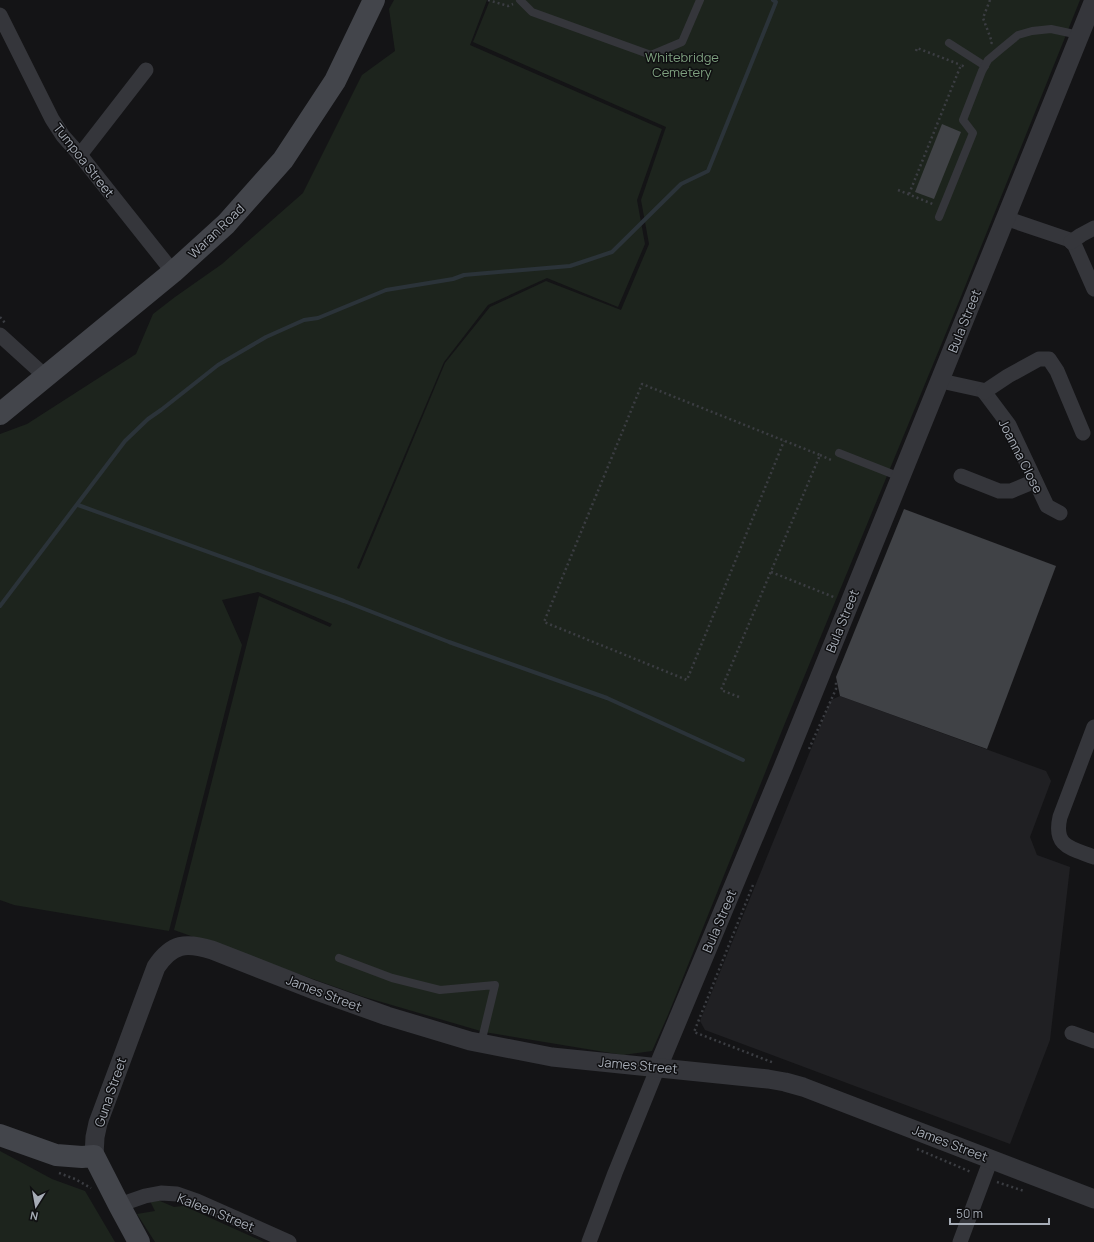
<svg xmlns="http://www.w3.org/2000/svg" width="1094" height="1242" font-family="Manrope,sans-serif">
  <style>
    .built { fill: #202023 }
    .green { fill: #1d241d }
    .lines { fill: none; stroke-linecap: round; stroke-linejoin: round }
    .stream { stroke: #2b3339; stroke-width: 4 }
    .building { fill: #404246 }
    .path { stroke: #3b3d42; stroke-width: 2.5; stroke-dasharray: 2 3; stroke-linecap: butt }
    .service { stroke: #35363b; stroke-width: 8 }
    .minor { stroke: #35363b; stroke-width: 15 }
    .tertiary { stroke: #35363b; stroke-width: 19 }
    .secondary { stroke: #43454b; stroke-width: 22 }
    .labels { text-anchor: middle; stroke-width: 3; stroke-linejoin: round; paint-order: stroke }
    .park-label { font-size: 13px; fill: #7ea07f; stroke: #0f0f11 }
    .street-label { font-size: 13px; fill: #a6acb6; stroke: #0f0f11 }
  </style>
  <rect width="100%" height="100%" fill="#141416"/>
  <!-- built -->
  <polygon class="built" points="840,696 1046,771 1051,781 1030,837 1037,855 1070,867 1050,1040 1010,1144 705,1030 700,1021 831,700"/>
  <!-- green -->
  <g class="green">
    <polygon points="394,0 487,0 470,45 662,129 637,200 645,244 618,307 547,278 488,305 444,362 357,568 359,569 445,363 490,307 546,281 621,310 649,244 641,200 666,127 473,42 490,0 1080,0 960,299 783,728 668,1015 652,1051 623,1055 484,1032 361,996 174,930 259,596 330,627 332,624 258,592 222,600 242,645 169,931 14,905 0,900 0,434 27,424 136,354 153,314 175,297 222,264 303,193 362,75 395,51 389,9"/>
    <polygon points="0,1151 52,1179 85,1191 115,1242 0,1242"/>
    <polygon points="153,1198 174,1207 184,1206 264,1242 155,1242 137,1214 155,1211 149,1199"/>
  </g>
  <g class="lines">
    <!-- stream -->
    <g class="stream">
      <polyline points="78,505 344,601 449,642 607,698 743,760"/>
      <polyline points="0,606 125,441 148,419 161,410 218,365 266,337 304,320 318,318 386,290 453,279 464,275 570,266 612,252 681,184 708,171 776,2 773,0"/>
    </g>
  </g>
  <!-- building -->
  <g class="building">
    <polygon points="942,124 961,132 934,199 915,192"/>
    <polygon points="904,509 1056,566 987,749 840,696 836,677"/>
  </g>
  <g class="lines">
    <!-- path -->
    <g class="path">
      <polyline points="488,0 508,6 513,4"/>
      <polyline points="990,0 983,18 992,42 991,44"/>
      <polyline points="916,51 917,48 961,65"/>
      <polyline points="898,190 935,205"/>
      <polyline points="909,194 961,65 965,67"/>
      <polyline points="0,317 5,323"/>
      <polyline points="820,455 831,460"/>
      <polyline points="771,572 836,598"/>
      <polyline points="739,697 721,690 820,455 642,384 544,622 687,680 784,441"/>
      <polyline points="809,749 836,689 836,680"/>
      <polyline points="753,885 694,1032 774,1063"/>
      <polyline points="917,1149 971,1172"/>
      <polyline points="59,1173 75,1179 91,1188"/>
      <polyline points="997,1182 1024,1191"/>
    </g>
    <!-- service -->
    <g class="service">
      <polyline points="520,0 532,12 651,55 682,42 700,0"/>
      <polyline points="949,43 985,66"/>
      <polyline points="939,217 973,133 963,120 982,71 988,60 1001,49 1018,35 1032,31 1051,29 1079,35"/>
      <polyline points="839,453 900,477"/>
      <polyline points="339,958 392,978 440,990 495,985 481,1043"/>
    </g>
    <!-- minor -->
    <g class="minor">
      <polyline points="0,15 52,119 63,136 80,155 173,272"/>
      <polyline points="80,155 146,70"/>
      <polyline points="1005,218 1070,240 1075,246 1094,289"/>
      <polyline points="1071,242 1081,235 1094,228"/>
      <polyline points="0,335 45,376"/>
      <polyline points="941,381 982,390 985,393 1009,425 1047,506 1060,513"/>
      <polyline points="984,392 1008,376 1039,359 1049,359 1057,371 1083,433"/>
      <polyline points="961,476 999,491 1011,491 1035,481"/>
      <path d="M1094,727L1060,817C1053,847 1071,848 1094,857"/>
      <polyline points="1072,1033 1094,1041"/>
      <polyline points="119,1205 145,1196 161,1193 177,1194 197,1201 289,1242"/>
      <polyline points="589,1242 615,1173 658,1067"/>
      <polyline points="960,1242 991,1159"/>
    </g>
    <!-- tertiary -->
    <g class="tertiary">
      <polyline points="658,1067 784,765 1094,0"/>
      <path d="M94,1156L95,1137L98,1123L156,967C172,943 186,942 212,950L314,990L387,1016L470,1041L552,1057L768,1079L785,1082L803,1087L1094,1199"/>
    </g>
    <!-- secondary -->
    <g class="secondary">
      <polyline points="0,414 173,272 226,224 283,160 335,81 374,0"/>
      <polyline points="0,1135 56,1155 82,1157 94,1156 119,1205 139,1242"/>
    </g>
  </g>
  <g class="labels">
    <!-- park labels -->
    <g class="park-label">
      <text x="682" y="62">Whitebridge<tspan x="682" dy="15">Cemetery</tspan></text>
    </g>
    <!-- street labels -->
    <g class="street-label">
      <text transform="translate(84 160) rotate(52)" y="5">Tumpoa Street</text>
      <text transform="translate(216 231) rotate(-44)" y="5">Waran Road</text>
      <text transform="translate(964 321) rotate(-68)" y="5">Bula Street</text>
      <text transform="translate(1021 456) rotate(63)" y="5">Joanna Close</text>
      <text transform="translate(842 621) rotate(-68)" y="5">Bula Street</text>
      <text transform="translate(719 921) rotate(-67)" y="5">Bula Street</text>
      <text transform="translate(324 993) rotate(21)" y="5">James Street</text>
      <text transform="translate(638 1065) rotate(5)" y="5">James Street</text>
      <text transform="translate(110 1092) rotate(-71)" y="5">Guna Street</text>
      <text transform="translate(950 1143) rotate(21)" y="5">James Street</text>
      <text transform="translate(216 1212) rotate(22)" y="5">Kaleen Street</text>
    </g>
  </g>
  <!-- north arrow -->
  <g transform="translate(36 1206) rotate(191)" stroke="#0f0f11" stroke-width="3" paint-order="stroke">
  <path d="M0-3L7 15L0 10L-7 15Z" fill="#a6acb6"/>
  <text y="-6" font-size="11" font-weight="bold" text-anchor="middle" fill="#a6acb6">N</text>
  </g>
  <!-- scale -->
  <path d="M950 1218v6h99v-6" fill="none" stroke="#a6acb6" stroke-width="2"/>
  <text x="956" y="1218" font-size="12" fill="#a6acb6" stroke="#0f0f11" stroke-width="3" paint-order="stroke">50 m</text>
</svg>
